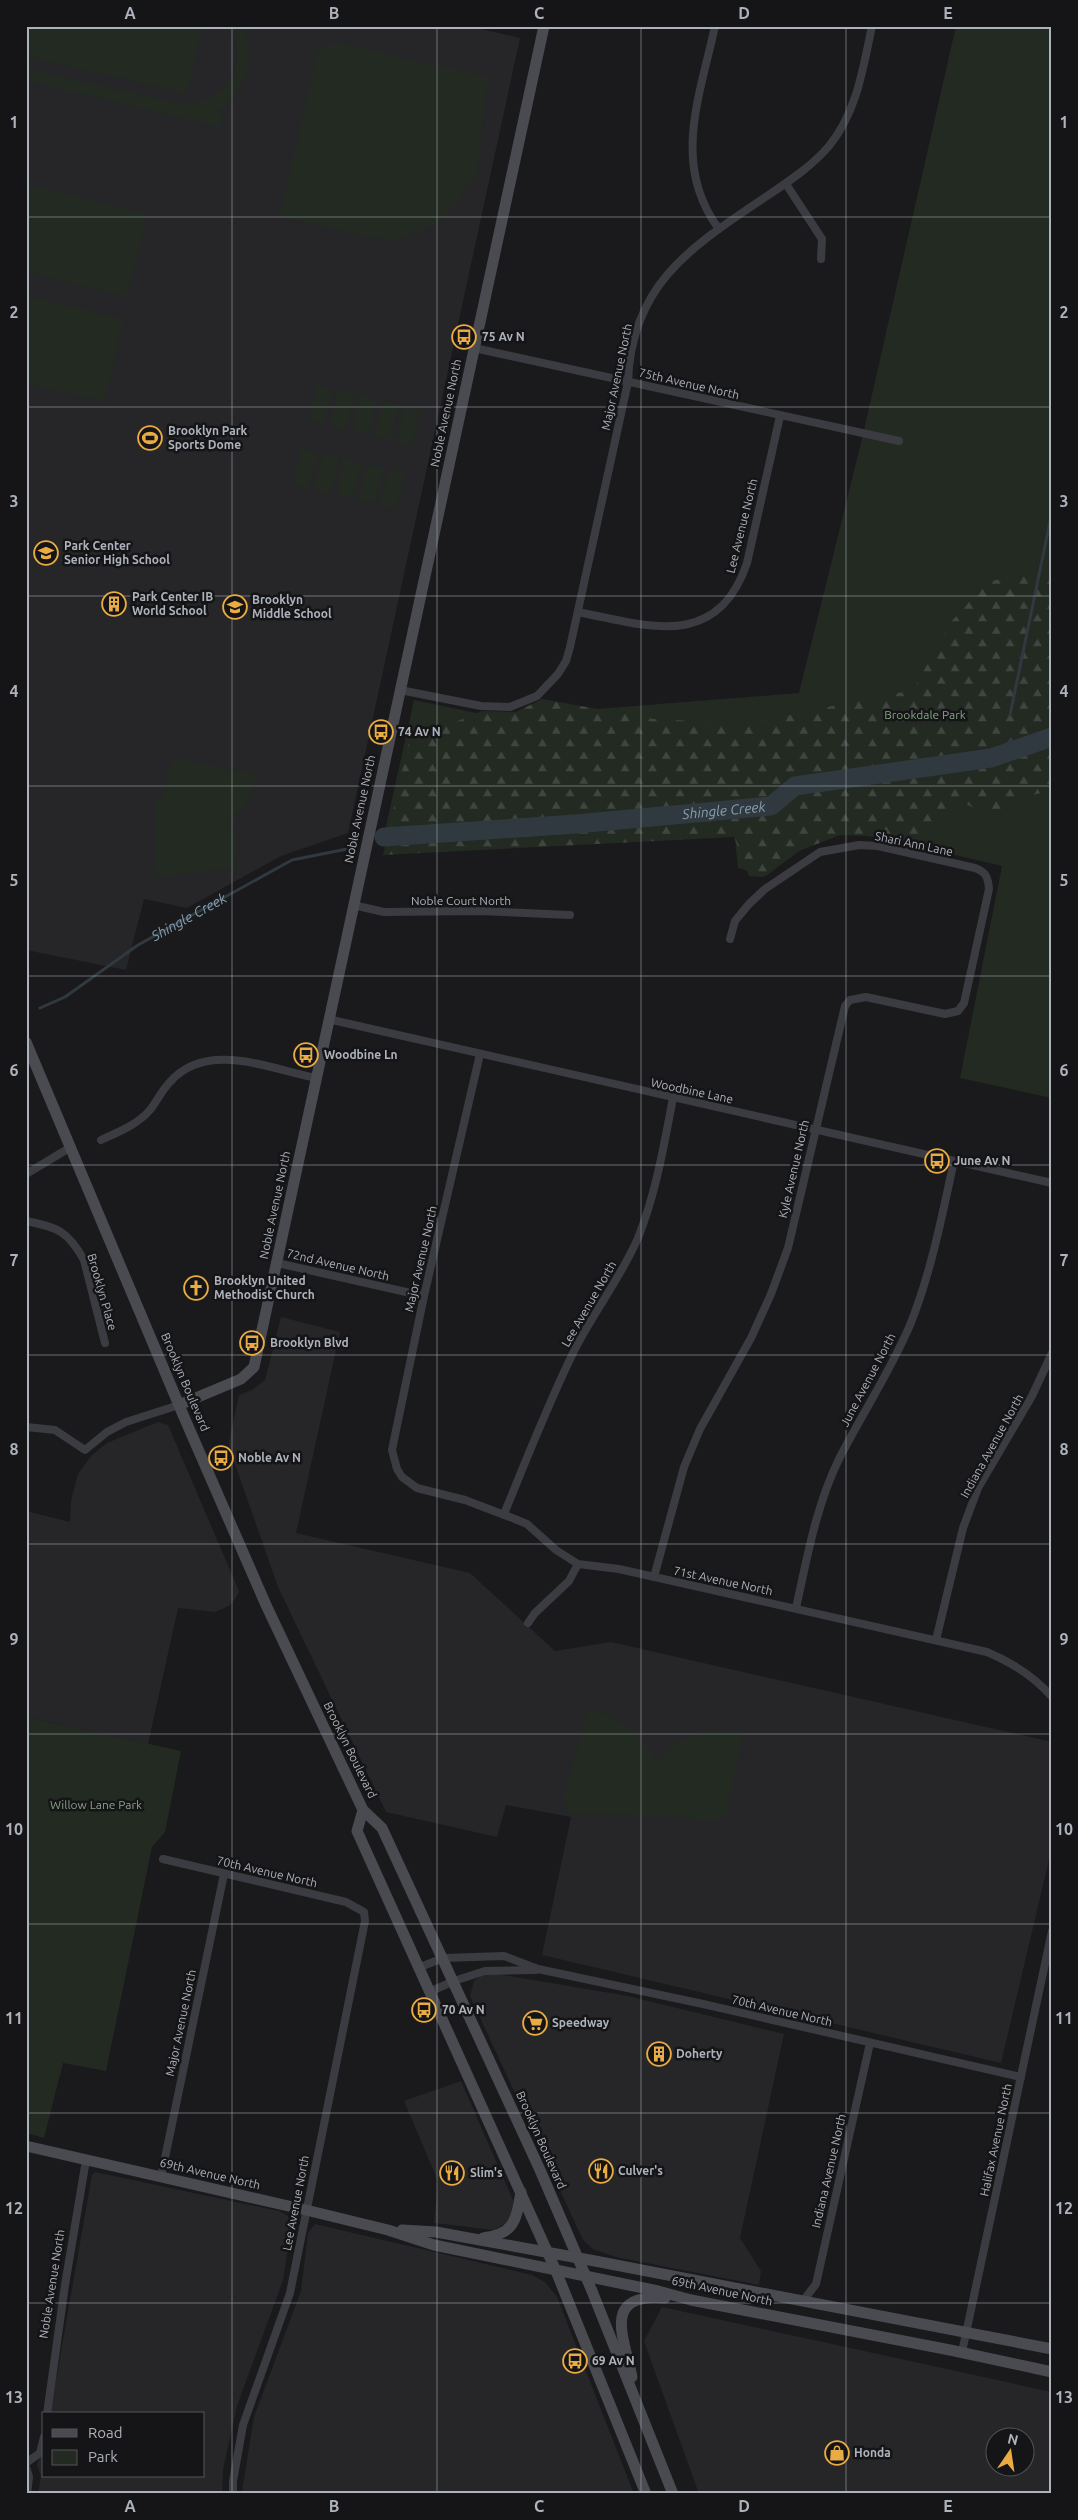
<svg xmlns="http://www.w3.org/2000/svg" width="1078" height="2520" viewBox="0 0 1078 2520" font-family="Ubuntu,sans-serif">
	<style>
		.built { fill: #262629; fill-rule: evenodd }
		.green { fill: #222a22 }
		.forest { fill: url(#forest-firs) }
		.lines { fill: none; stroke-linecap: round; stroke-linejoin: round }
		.stream { stroke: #30393f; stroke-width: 3 }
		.river { stroke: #30393f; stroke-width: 19 }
		.street { stroke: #3b3c41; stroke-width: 8 }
		.secondary { stroke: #494b51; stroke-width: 11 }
		.grid { fill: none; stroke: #adb2bb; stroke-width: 1; stroke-opacity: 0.55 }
		.labels { text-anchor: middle; stroke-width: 5; stroke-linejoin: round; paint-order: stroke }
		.poi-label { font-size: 12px; font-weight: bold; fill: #adb2bb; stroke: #151517; text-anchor: start }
		.street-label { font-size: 12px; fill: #adb2bb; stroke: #151517 }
		.park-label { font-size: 12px; fill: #85a486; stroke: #151517 }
		.water-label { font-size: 14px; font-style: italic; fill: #86a0b3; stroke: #151517 }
		.neatline { fill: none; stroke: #adb2bb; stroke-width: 2 }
		.grid-label { font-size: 16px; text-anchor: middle; font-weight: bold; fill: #adb2bb }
	</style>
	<defs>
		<pattern id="forest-firs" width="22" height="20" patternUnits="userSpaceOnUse" patternTransform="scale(1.25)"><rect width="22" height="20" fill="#222a22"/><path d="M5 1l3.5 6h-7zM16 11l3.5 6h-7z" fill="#3f4640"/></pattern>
	</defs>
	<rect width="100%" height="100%" fill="#1a1a1c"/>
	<!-- built -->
	<g class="built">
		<path d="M26 26H468L520 38 348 833 281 856 187 908 144 899 126 970 26 950Z"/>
		<path d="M281 1317 340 1332 296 1533 470 1573 555 1651 611 1642 1052 1742V1847L1001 2063 542 1955 571 1817 506 1805 497 1837 386 1812 278 1587 230 1450 229 1442 239 1395 252 1390 265 1380Z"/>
		<path d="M158 1422 168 1425 239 1591 237 1596 229 1606 215 1612 178 1608 148 1744 26 1717V1511L70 1522 71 1501 78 1474 92 1455 107 1443Z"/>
		<path d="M491 1973 628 1996 784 2034 740 2238 761 2271 759 2285 616 2257 593 2249 583 2240 470 1996 474 1981 481 1976Z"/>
		<path d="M461 2081 513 2200 514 2208 511 2220 494 2230 434 2223 438 2181 404 2101Z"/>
		<path d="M95 2172 279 2211 288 2216 292 2223 283 2280 237 2406 223 2469 222 2494H38L41 2476 37 2465 44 2449V2476H204V2414H50L92 2175Z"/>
		<path d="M315 2224 532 2275 545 2282 557 2297 634 2494H244L242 2491 254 2417 301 2291 308 2233Z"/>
		<path d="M662 2307 1052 2392V2494H699L644 2341ZM996 2438H1026V2468H996Z"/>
	</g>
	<!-- green -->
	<g class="green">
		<path d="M28 26H203L187 94 26 56Z"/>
		<path d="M227 26H243C260 59 246 94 215 112L223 114 220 127 26 81V68L177 103C220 110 255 64 227 26Z"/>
		<path d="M956 26H1052V1098L960 1078 1002 866 887 839 845 833 803 848 766 876 738 868 732 811 383 840 414 700 496 717 799 693 861 443Z"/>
		<path d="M336 42 488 77 477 174 442 221 394 242 279 217 317 53Z"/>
		<path d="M26 184 147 214 127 296 26 272Z"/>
		<path d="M26 295 124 319 104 402 26 383Z"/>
		<path d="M316 385 333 389 324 424 308 420Z"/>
		<path d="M338 390 355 394 346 430 330 426Z"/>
		<path d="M360 395 377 399 368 435 352 431Z"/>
		<path d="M382 401 399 404 390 440 374 436Z"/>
		<path d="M404 406 421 410 412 446 396 442Z"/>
		<path d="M301 448 318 452 309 488 293 484Z"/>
		<path d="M323 453 340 457 331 493 314 489Z"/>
		<path d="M345 459 362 463 353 498 336 494Z"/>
		<path d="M367 464 384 468 375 504 359 500Z"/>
		<path d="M389 469 405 473 397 509 380 505Z"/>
		<path d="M179 758 257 775 245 807 227 822 237 836 235 867 162 877 155 872 156 799 163 798 171 763Z"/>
		<path d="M589 1705C616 1720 641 1734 657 1762L672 1744 708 1732 744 1733 727 1812 716 1821 660 1816 571 1813 563 1801Z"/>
		<path d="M26 1717 181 1751 165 1832 152 1847 106 2071 63 2063 44 2138 26 2133Z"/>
	</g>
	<!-- forest -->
	<path class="forest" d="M1030 573 1052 574V790L1014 800 992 819 963 802 945 819 932 838 840 835 799 851 763 877 749 876 734 837 383 855 409 741 482 711 516 712 542 699 653 719 733 723 769 721 793 714 913 690 951 622 987 582Z"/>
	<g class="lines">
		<!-- stream -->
		<g class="stream">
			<path d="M1010 715 1052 512"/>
			<path d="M1011 739 1013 752"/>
			<path id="s1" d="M40 1008 65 997 138 945 292 860 347 849"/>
		</g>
		<!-- river -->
		<path class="river" id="s2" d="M384 837 576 824 771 806 795 786 991 758 1052 737"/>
		<!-- street -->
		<g class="street">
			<path d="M715 26C700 96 671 165 719 229"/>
			<path d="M786 184 822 239 821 259"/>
			<path d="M474 348 899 441"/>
			<path d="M578 612C648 626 717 651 747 563L780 416"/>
			<path d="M400 690 481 706 510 707 537 696 558 674 566 661 570 647 628 382C631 283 694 245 767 196 789 181 811 167 829 146 857 112 863 68 872 26"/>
			<path d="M353 905 384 912 480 911 570 915"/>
			<path d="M328 1019 1052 1183"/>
			<path d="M480 1054 424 1296 394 1440 392 1450 397 1469 402 1477 417 1488 465 1500 515 1519 527 1524 556 1550 578 1564 619 1569 987 1652C1013 1663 1034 1676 1052 1697"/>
			<path d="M101 1140C118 1132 137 1125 150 1110 157 1101 162 1090 170 1082 207 1040 270 1069 316 1078"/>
			<path d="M26 1174 71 1147"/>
			<path d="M26 1221C57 1227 68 1231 84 1260L105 1343"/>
			<path d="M277 1263 424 1296"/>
			<path d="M26 1427 55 1430 85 1450 107 1432 126 1422 179 1405"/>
			<path d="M504 1514C527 1458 549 1401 576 1347 595 1310 621 1277 638 1238 656 1193 664 1145 673 1098"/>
			<path d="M654 1577 684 1467 700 1429 751 1338 771 1294 788 1248 845 1006 850 1000 866 997 945 1014 958 1011 964 1003 989 889C988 877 986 872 975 868L878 846 859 845 820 852 765 889 749 904 735 921 730 939"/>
			<path d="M796 1608C807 1558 816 1506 839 1459 862 1414 890 1372 910 1325 931 1273 942 1216 954 1161"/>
			<path d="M528 1623 535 1613 569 1581 578 1564"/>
			<path d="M936 1640 963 1528 978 1488 1032 1396 1052 1353"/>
			<path d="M163 1859 346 1902 364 1912 365 1921 290 2293 243 2425 233 2481V2494"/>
			<path d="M418 1968 443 1958 504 1956 538 1969 703 2004 1021 2077"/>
			<path d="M429 1992 454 1981 485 1971 536 1970"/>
			<path d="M161 2177 224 1874"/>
			<path d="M803 2301 816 2284 870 2043"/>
			<path d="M962 2352 1052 1931"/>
			<path d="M47 2414 65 2285 86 2160"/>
			<path d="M26 2463 40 2453 44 2437"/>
			<path d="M26 2467 29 2477 27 2494"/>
		</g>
		<!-- secondary -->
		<g class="secondary">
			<path d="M26 1042 184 1417 266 1605 363 1810 382 1828 540 2170 592 2291 673 2494"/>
			<path d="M179 1405 241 1379 254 1367 544 26"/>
			<path d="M363 1810 357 1831 556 2271 646 2494"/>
			<path d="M26 2146 306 2210 388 2230 434 2245 658 2291 691 2300 950 2350 1052 2372"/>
			<path d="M402 2230 436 2232 595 2261 1052 2349"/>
			<path d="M483 2238C515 2234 516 2220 521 2192"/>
			<path d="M632 2377C624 2337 601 2293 665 2298"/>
		</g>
	</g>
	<!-- grid -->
	<path class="grid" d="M232 26V2494M437 26V2494M641 26V2494M846 26V2494M26 217H1052M26 407H1052M26 596H1052M26 786H1052M26 976H1052M26 1165H1052M26 1355H1052M26 1544H1052M26 1734H1052M26 1924H1052M26 2113H1052M26 2303H1052"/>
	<!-- icons -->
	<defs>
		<g id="bus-ring" transform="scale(1.25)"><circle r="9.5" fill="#151517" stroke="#e9ab44" stroke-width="1.5"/><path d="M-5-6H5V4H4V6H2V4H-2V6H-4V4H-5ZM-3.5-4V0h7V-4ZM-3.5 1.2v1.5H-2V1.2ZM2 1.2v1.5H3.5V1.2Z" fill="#e9ab44"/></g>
		<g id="stadium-ring" transform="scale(1.25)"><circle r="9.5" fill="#151517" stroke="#e9ab44" stroke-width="1.5"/><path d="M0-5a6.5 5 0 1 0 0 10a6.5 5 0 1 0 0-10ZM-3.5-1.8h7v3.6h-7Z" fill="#e9ab44"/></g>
		<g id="school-ring" transform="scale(1.25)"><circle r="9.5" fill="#151517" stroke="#e9ab44" stroke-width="1.5"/><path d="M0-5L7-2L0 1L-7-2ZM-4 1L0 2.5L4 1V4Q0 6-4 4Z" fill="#e9ab44"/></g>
		<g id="building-ring" transform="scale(1.25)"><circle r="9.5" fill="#151517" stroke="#e9ab44" stroke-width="1.5"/><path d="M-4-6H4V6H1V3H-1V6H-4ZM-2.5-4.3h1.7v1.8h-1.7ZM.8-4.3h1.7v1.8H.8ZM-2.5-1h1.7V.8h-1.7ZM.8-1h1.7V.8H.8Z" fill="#e9ab44"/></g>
		<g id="church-ring" transform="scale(1.25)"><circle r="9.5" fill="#151517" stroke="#e9ab44" stroke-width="1.5"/><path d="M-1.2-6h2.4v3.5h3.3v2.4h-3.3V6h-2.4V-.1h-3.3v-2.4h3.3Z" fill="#e9ab44"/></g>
		<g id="supermarket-ring" transform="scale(1.25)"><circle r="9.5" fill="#151517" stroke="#e9ab44" stroke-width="1.5"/><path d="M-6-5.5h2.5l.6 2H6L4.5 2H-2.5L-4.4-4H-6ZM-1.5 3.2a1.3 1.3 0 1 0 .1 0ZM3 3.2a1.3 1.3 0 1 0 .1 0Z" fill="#e9ab44"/></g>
		<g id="restaurant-ring" transform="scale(1.25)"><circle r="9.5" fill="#151517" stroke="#e9ab44" stroke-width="1.5"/><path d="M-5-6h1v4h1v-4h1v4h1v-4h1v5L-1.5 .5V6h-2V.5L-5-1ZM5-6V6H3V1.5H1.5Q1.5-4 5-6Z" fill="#e9ab44"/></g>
		<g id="shop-ring" transform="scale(1.25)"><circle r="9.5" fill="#151517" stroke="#e9ab44" stroke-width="1.5"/><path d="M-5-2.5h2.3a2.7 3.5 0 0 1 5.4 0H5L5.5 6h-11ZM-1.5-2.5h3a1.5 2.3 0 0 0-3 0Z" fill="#e9ab44"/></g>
	</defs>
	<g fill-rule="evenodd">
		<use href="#bus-ring" x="464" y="337"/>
		<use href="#stadium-ring" x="150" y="438"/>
		<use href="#school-ring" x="46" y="553"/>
		<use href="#building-ring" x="114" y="604"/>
		<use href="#school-ring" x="235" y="607"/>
		<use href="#bus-ring" x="381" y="732"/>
		<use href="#bus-ring" x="306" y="1055"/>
		<use href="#bus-ring" x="937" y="1161"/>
		<use href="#church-ring" x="196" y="1288"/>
		<use href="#bus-ring" x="252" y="1343"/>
		<use href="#bus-ring" x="221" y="1458"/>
		<use href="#bus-ring" x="424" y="2010"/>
		<use href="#supermarket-ring" x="535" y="2023"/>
		<use href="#building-ring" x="659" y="2054"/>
		<use href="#restaurant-ring" x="601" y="2171"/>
		<use href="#restaurant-ring" x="452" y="2173"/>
		<use href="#bus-ring" x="575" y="2361"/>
		<use href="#shop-ring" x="837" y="2453"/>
	</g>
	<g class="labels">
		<!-- poi labels -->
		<g class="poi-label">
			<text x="482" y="341">75 Av N</text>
			<text x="168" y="435">Brooklyn Park<tspan x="168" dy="14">Sports Dome</tspan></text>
			<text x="64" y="550">Park Center<tspan x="64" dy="14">Senior High School</tspan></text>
			<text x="132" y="601">Park Center IB<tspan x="132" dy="14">World School</tspan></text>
			<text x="252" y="604">Brooklyn<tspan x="252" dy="14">Middle School</tspan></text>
			<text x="398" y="736">74 Av N</text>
			<text x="324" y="1059">Woodbine Ln</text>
			<text x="954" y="1165">June Av N</text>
			<text x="214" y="1285">Brooklyn United<tspan x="214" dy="14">Methodist Church</tspan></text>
			<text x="270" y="1347">Brooklyn Blvd</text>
			<text x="238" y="1462">Noble Av N</text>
			<text x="442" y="2014">70 Av N</text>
			<text x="552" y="2027">Speedway</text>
			<text x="676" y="2058">Doherty</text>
			<text x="618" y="2175">Culver's</text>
			<text x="470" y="2177">Slim's</text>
			<text x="592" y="2365">69 Av N</text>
			<text x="854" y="2457">Honda</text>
		</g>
		<!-- street labels -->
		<g class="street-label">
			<text transform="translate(617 377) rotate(-78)" y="4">Major Avenue North</text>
			<text transform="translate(689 384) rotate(13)" y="4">75th Avenue North</text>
			<text transform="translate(446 413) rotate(-78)" y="4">Noble Avenue North</text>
			<text transform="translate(742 526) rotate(-76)" y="4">Lee Avenue North</text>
			<text transform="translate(360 809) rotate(-78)" y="4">Noble Avenue North</text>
			<text transform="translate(914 844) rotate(12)" y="4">Shari Ann Lane</text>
			<text x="461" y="905">Noble Court North</text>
			<text transform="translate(692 1091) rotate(12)" y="4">Woodbine Lane</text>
			<text transform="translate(794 1169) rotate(-77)" y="4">Kyle Avenue North</text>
			<text transform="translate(275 1205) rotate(-78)" y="4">Noble Avenue North</text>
			<text transform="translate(421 1259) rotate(-77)" y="4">Major Avenue North</text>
			<text transform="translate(338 1265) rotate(13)" y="4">72nd Avenue North</text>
			<text transform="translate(102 1292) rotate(74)" y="4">Brooklyn Place</text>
			<text transform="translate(589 1304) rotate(-60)" y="4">Lee Avenue North</text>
			<text transform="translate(868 1380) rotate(-62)" y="4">June Avenue North</text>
			<text transform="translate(185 1382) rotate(67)" y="4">Brooklyn Boulevard</text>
			<text transform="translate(992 1446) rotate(-61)" y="4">Indiana Avenue North</text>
			<text transform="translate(723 1581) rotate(12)" y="4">71st Avenue North</text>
			<text transform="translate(350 1750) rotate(64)" y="4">Brooklyn Boulevard</text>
			<text transform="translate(267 1872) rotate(13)" y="4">70th Avenue North</text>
			<text transform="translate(782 2011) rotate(13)" y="4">70th Avenue North</text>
			<text transform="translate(181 2023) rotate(-78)" y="4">Major Avenue North</text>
			<text transform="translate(541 2140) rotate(66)" y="4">Brooklyn Boulevard</text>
			<text transform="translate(996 2140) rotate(-78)" y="4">Halifax Avenue North</text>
			<text transform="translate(829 2171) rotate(-77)" y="4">Indiana Avenue North</text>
			<text transform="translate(210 2174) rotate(13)" y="4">69th Avenue North</text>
			<text transform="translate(296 2203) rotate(-79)" y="4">Lee Avenue North</text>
			<text transform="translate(52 2284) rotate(-81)" y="4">Noble Avenue North</text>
			<text transform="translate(722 2291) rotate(12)" y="4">69th Avenue North</text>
		</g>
		<!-- park labels -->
		<g class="park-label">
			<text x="925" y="719">Brookdale Park</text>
			<text x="96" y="1809">Willow Lane Park</text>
		</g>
		<!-- water labels -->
		<g class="water-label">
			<text dy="5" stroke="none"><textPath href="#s2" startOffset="341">Shingle Creek</textPath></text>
			<text dy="5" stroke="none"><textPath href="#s1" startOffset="175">Shingle Creek</textPath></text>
		</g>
	</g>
	<!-- border -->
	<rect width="1078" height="2520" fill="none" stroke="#151517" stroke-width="55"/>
	<!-- legend -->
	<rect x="42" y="2412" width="162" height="65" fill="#151517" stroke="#525459"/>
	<rect x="52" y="2429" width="25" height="8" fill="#494b51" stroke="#525459"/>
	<text x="88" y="2438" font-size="15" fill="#adb2bb">Road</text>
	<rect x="52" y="2450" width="25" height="15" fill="#222a22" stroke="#525459"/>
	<text x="88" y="2462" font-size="15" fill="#adb2bb">Park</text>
	<!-- north arrow -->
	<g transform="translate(1010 2452) rotate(13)"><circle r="24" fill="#151517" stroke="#525459"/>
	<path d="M0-4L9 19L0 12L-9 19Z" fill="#e9ab44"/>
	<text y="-8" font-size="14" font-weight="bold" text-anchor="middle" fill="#adb2bb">N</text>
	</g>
	<rect x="28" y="28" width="1022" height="2464" class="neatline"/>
	<g class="grid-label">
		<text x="130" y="19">A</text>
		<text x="334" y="19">B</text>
		<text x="539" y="19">C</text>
		<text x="744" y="19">D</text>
		<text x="948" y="19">E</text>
		<text x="14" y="128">1</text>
		<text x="1064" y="128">1</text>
		<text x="14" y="318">2</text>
		<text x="1064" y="318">2</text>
		<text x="14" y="507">3</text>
		<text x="1064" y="507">3</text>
		<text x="14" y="697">4</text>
		<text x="1064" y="697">4</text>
		<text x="14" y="886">5</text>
		<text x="1064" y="886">5</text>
		<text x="14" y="1076">6</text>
		<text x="1064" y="1076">6</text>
		<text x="14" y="1266">7</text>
		<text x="1064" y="1266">7</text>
		<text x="14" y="1455">8</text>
		<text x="1064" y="1455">8</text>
		<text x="14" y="1645">9</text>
		<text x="1064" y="1645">9</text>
		<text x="14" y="1835">10</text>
		<text x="1064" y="1835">10</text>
		<text x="14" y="2024">11</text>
		<text x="1064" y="2024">11</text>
		<text x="14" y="2214">12</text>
		<text x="1064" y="2214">12</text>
		<text x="14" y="2403">13</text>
		<text x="1064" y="2403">13</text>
		<text x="130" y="2512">A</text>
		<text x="334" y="2512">B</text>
		<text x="539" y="2512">C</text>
		<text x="744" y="2512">D</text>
		<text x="948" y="2512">E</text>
	</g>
</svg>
